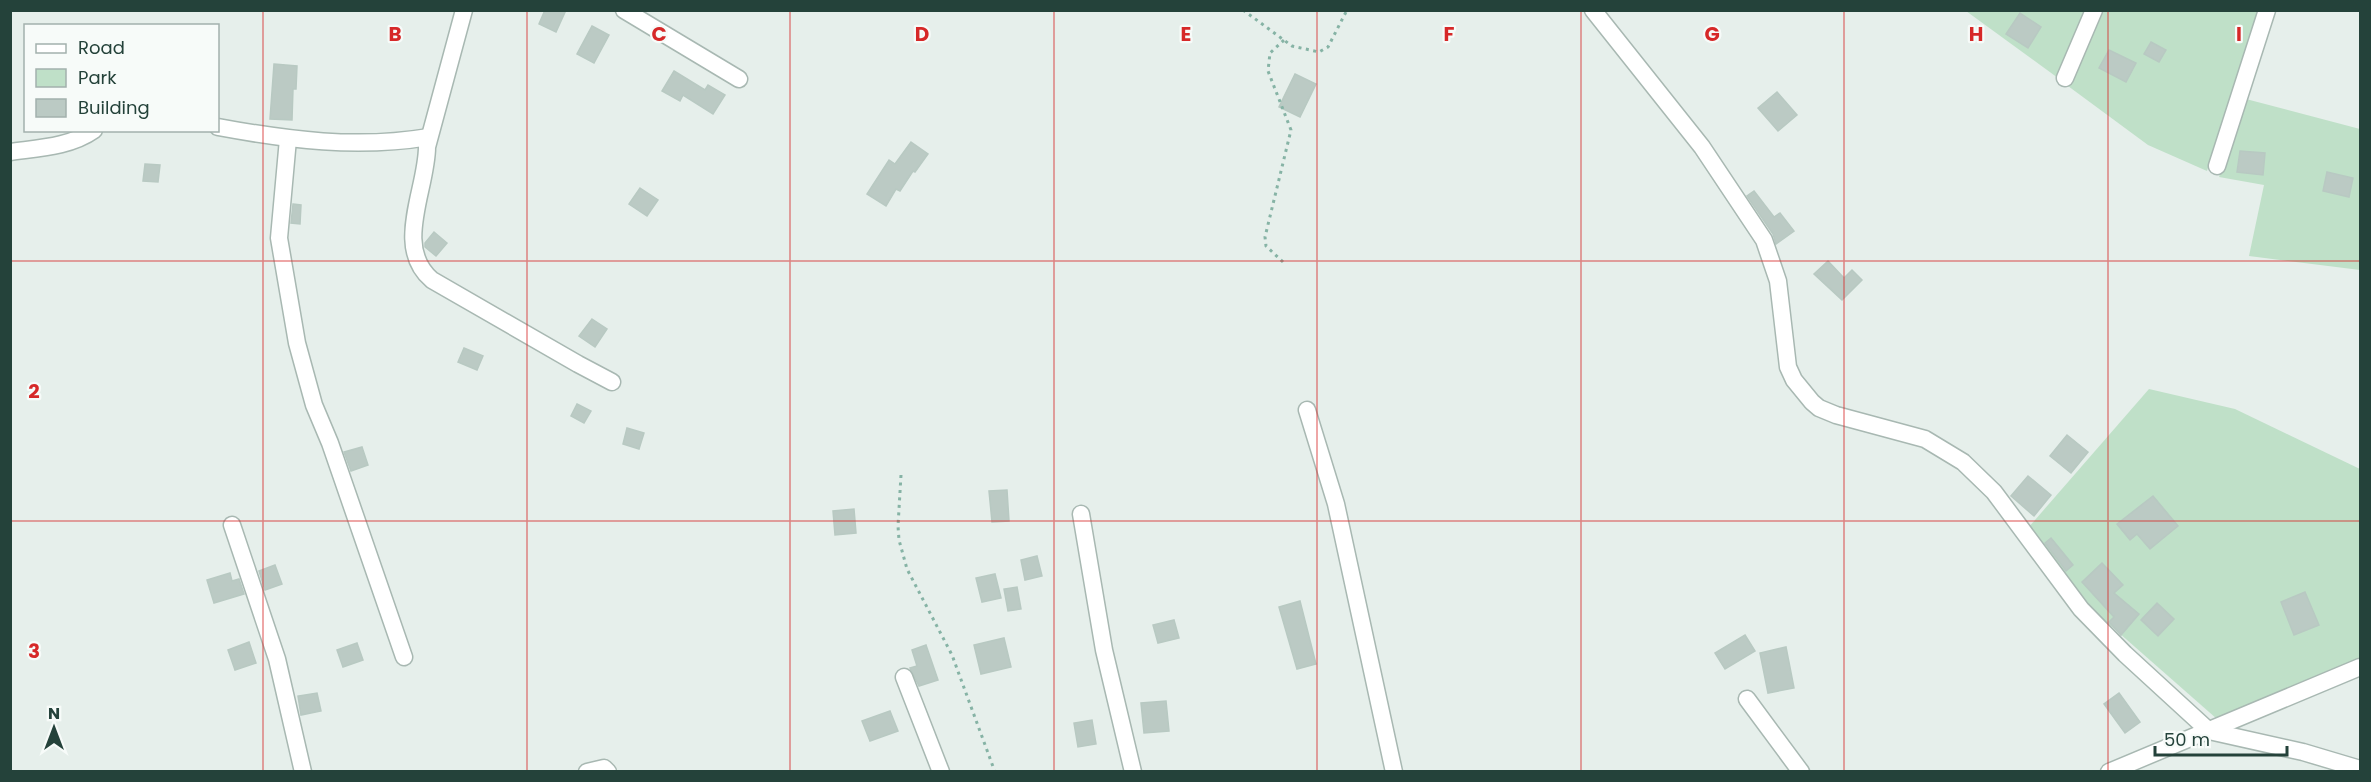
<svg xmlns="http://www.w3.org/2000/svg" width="2371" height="782" viewBox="0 0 2371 782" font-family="Poppins,sans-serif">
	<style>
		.green { fill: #bfe0c8 }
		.building { fill: #bbcac4; stroke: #b8c9c2; stroke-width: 1.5 }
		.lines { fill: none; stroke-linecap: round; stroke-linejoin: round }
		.minor-casing { stroke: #a8b8b2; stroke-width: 19 }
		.path { stroke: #86b3a5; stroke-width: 3; stroke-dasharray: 3 4.5; stroke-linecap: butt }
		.minor { stroke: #fff; stroke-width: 16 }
		.grid { fill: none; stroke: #d62828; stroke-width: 1.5; stroke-opacity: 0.55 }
		.grid-label { font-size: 20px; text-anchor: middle; font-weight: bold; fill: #d62828; stroke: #f7fbf9; stroke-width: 4.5; stroke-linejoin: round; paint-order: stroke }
	</style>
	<rect width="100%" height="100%" fill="#e6efeb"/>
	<!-- green -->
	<g class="green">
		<path d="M1966 11H2086L2058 78Z"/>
		<path d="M2100 11H2259L2207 171 2148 145 2068 86Z"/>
		<path d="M2246 99 2360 129V270L2249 256 2264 185 2219 177Z"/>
		<path d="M2149 389 2235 409 2360 469V659L2217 719 2102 618 2082 597 2028 528Z"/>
	</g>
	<!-- building -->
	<g class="building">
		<path d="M545 10H566L556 32 539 24Z"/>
		<path d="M2020 13 2041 27 2028 48 2006 34Z"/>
		<path d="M592 26 609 35 594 63 577 54Z"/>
		<path d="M2151 42 2166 50 2159 62 2144 54Z"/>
		<path d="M2109 50 2136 63 2126 82 2099 68Z"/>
		<path d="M274 64 297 66 296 89H293L292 120 270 119Z"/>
		<path d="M674 71 705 90 708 85 725 95 713 114 683 95 680 101 662 91Z"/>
		<path d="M1295 74 1316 84 1300 117 1279 107Z"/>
		<path d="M1777 92 1797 115 1778 131 1758 108Z"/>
		<path d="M911 142 928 154 915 172 913 171 900 191 896 189 886 206 867 194 889 160 895 164Z"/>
		<path d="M2240 151 2265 153 2263 175 2237 172Z"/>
		<path d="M145 164 160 165 158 182 143 181Z"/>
		<path d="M2327 172 2353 178 2349 197 2323 191Z"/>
		<path d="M640 188 658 200 647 216 629 204Z"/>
		<path d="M1754 191 1774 217 1780 213 1794 231 1776 244 1773 234 1747 196Z"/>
		<path d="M293 204 301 205 300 224 291 223Z"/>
		<path d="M434 232 447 243 436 256 425 247V243Z"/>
		<path d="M1828 261 1844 278 1852 270 1862 280 1842 300 1814 274Z"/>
		<path d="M592 319 607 329 595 347 579 336Z"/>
		<path d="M464 348 483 356 477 370 458 362Z"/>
		<path d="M577 404 591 411 584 423 571 416Z"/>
		<path d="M627 428 644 433 639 449 623 444Z"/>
		<path d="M2067 435 2088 452 2071 473 2050 456Z"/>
		<path d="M362 447 368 465 351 471 344 452Z"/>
		<path d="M2028 476 2051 495 2034 516 2011 496Z"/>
		<path d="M1007 490 1009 521 992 522 989 491Z"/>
		<path d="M2153 496 2178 526 2150 549 2137 534 2130 540 2117 524Z"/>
		<path d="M854 509 856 533 835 535 833 511Z"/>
		<path d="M2051 538 2073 565 2066 571 2045 543Z"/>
		<path d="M1037 556 1042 576 1025 580 1021 560Z"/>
		<path d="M2102 563 2123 585 2114 593 2139 614 2121 635 2109 622 2114 617 2082 582Z"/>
		<path d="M275 565 282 584 265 590 259 571Z"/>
		<path d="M230 573 232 581 239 579 244 594 214 603 207 580Z"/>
		<path d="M995 574 1001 598 982 602 976 578Z"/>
		<path d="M1017 587 1021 609 1008 611 1004 589Z"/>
		<path d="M2305 592 2319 625 2294 635 2281 602Z"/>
		<path d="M1300 601 1316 664 1297 669 1279 607Z"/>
		<path d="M2157 603 2174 619 2158 636 2141 620Z"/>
		<path d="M1174 620 1179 638 1158 643 1153 625Z"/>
		<path d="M1745 635 1755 651 1725 669 1715 653Z"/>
		<path d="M1004 638 1011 667 981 674 974 645Z"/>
		<path d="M249 642 256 663 235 670 228 650Z"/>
		<path d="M357 643 363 660 343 667 337 650Z"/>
		<path d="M926 645 938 680 919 686 910 668 917 666 912 650Z"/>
		<path d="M1786 647 1794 688 1768 693 1760 653Z"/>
		<path d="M317 693 321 711 301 715 298 696Z"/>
		<path d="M2119 693 2140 722 2125 733 2104 704Z"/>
		<path d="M1166 701 1169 731 1144 733 1141 703Z"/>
		<path d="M890 711 898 731 870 741 862 721Z"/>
		<path d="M1092 720 1096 744 1078 747 1074 723Z"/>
	</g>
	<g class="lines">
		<!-- minor casing -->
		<g class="minor-casing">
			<g id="minor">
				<path d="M464 10 427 147C427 189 393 247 432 280L578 364 612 382"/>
				<path d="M624 10 739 79"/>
				<path d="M1593 10 1702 147 1764 240 1778 281 1788 367 1794 380 1812 402 1819 408 1836 415 1925 439 1963 462 1994 492 2081 609 2125 654 2209 731 2303 752 2360 769"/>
				<path d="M2065 78 2094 10"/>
				<path d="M218 127C288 140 357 149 429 137"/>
				<path d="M288 139 279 238 297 343 314 405 330 443 404 657"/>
				<path d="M10 152C38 148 70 147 94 130"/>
				<path d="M2217 166 2267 10"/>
				<path d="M1307 410 1336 504 1394 772"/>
				<path d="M1081 514 1104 650 1133 772"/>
				<path d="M232 525 277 659 303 772"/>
				<path d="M904 677 941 772"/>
				<path d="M1747 699 1801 772"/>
				<path d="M587 772 604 768 608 772"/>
				<path d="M2109 772 2360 667"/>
			</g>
		</g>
		<!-- path -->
		<g class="path">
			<path d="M1243 10 1292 46 1319 52 1328 47 1347 10"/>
			<path d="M1283 262 1266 246 1265 237 1291 130 1268 71 1270 53 1284 40"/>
			<path d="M901 475 898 526 899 540 907 569 952 655 995 772"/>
		</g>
		<!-- minor -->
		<use href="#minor" class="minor"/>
	</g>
	<!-- grid -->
	<path class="grid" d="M263 10V772M527 10V772M790 10V772M1054 10V772M1317 10V772M1581 10V772M1844 10V772M2108 10V772M10 261H2360M10 521H2360"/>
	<g class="grid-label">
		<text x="395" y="41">B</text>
		<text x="659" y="41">C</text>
		<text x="922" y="41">D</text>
		<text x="1186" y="41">E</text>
		<text x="1449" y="41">F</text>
		<text x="1712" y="41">G</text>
		<text x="1976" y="41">H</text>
		<text x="2239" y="41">I</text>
		<text x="34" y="398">2</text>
		<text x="34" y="658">3</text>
	</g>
	<!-- border -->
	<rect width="2371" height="782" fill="none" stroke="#24423a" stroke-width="24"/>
	<!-- legend -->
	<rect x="24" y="24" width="195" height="108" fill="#f7fbf9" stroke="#a3b1ad" stroke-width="1.5"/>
	<rect x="36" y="44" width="30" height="9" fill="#ffffff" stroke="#a3b1ad" stroke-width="1.5"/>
	<text x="78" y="54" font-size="18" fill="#24423a">Road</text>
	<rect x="36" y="69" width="30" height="18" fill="#bfe0c8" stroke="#a3b1ad" stroke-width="1.5"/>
	<text x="78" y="84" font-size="18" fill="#24423a">Park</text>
	<rect x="36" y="99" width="30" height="18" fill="#bbcac4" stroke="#a3b1ad" stroke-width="1.5"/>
	<text x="78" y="114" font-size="18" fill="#24423a">Building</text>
	<!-- north arrow -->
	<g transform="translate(54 728)" stroke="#f7fbf9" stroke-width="4.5" paint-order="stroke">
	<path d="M0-4.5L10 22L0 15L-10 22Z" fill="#24423a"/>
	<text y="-9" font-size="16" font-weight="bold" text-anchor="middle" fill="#24423a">N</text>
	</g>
	<!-- scale -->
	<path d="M2155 746v9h132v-9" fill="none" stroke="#24423a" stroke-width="3"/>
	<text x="2164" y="746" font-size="18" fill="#24423a" stroke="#f7fbf9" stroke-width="4.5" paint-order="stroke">50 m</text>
</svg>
